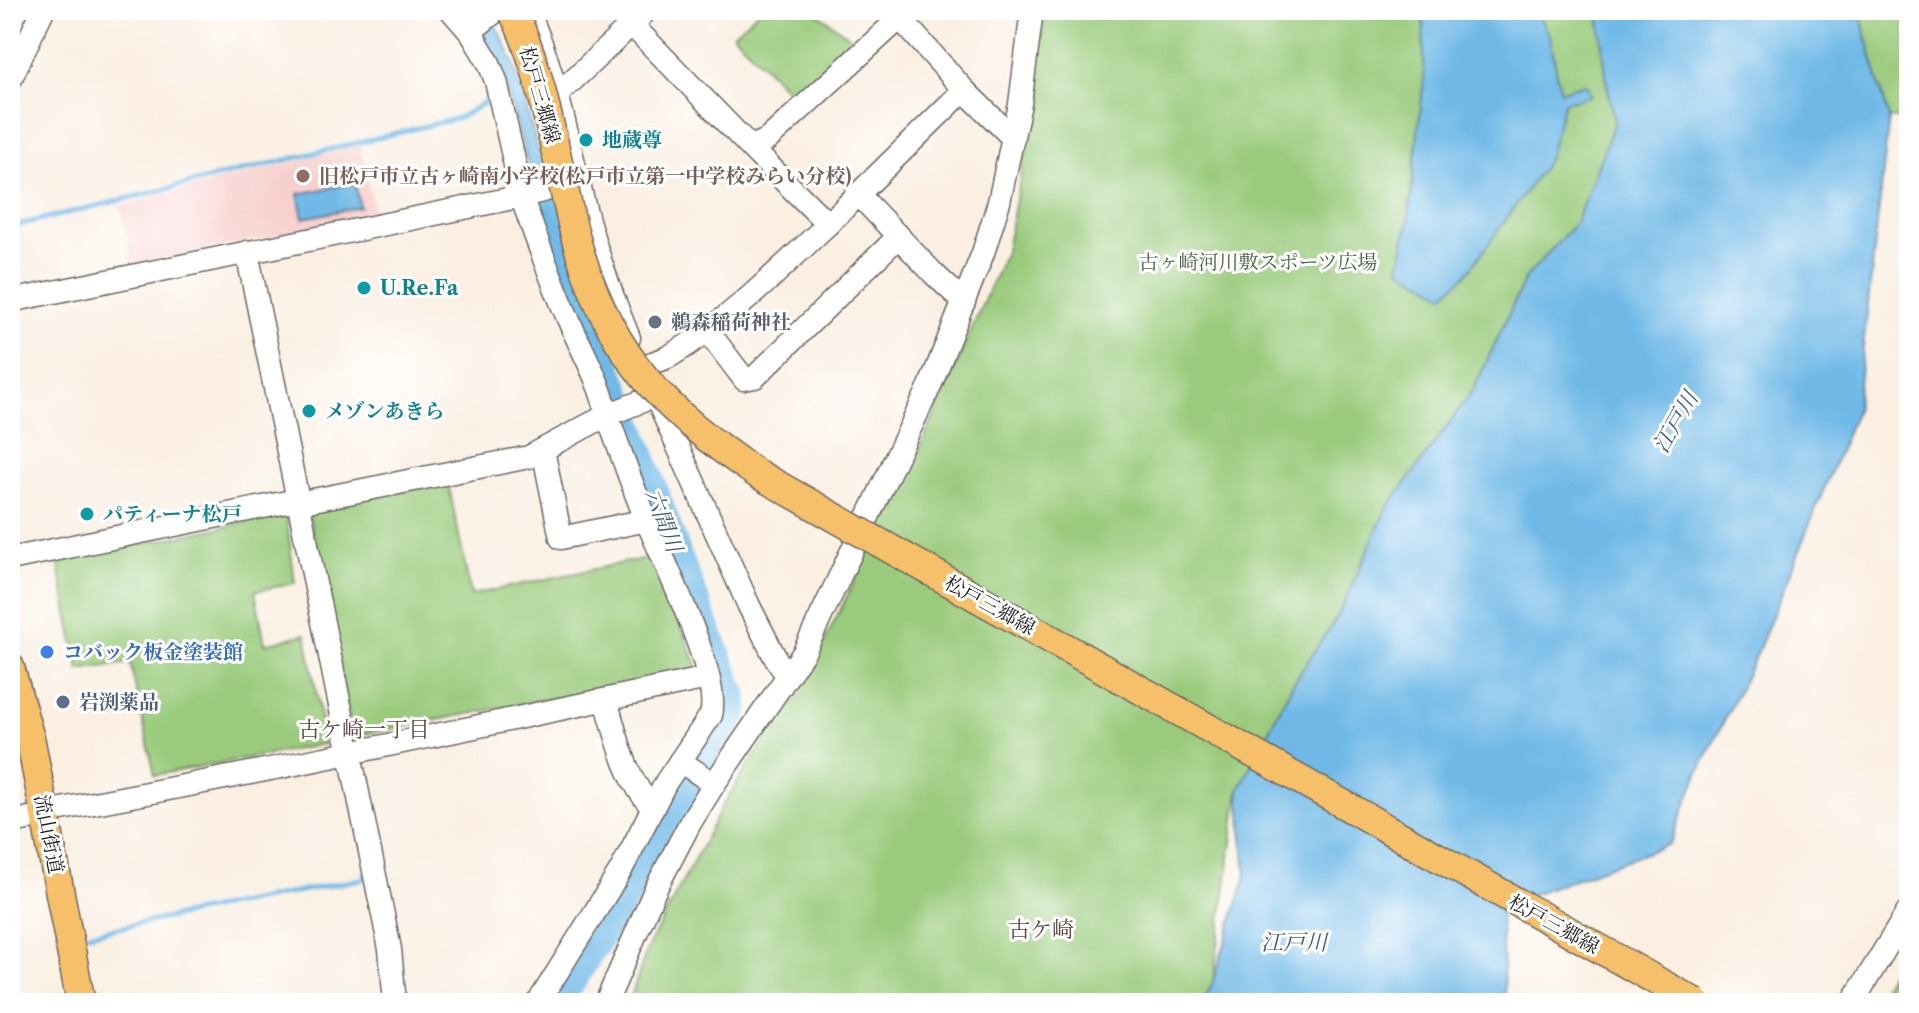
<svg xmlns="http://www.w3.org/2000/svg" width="1919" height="1013" viewBox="0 0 1919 1013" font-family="'Libre Caslon Text','Noto Serif JP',serif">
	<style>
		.built { fill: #f7d0cd }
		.green { fill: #9acb7b; stroke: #5b744c; stroke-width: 2 }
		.water { fill: #6fb9e7; stroke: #466a82; stroke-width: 2 }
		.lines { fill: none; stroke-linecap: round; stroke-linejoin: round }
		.stream { stroke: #6fb9e7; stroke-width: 5 }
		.river { stroke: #6fb9e7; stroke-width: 28 }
		.minor-casing { stroke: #6a6661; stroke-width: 25 }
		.major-casing { stroke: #6a6661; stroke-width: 31 }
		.minor { stroke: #fff; stroke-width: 22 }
		.major { stroke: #f6c06b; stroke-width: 28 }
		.major-bridge-casing { stroke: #6a6661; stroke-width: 31; stroke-linecap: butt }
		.major-bridge { stroke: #f6c06b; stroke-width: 28 }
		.culture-dot { fill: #0f9aa8; stroke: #fff; stroke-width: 3 }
		.education-dot { fill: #8d6e63; stroke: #fff; stroke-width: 3 }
		.worship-dot { fill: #6b7280; stroke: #fff; stroke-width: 3 }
		.shop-dot { fill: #3f7fe0; stroke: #fff; stroke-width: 3 }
		.service-dot { fill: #5c6f8a; stroke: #fff; stroke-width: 3 }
		.labels { text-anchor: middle; stroke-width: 6; stroke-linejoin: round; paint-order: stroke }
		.street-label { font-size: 20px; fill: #1c1c1c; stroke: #fff }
		.culture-label { font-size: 20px; font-weight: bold; fill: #0d838f; stroke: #fff; text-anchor: start }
		.education-label { font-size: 20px; font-weight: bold; fill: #785e54; stroke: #fff; text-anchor: start }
		.park-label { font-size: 20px; fill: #4e6242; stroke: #fff }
		.worship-label { font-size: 20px; font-weight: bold; fill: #5b616d; stroke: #fff; text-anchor: start }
		.shop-label { font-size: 20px; font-weight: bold; fill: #366cbe; stroke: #fff; text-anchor: start }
		.service-label { font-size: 20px; font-weight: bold; fill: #4e5e75; stroke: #fff; text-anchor: start }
		.water-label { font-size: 22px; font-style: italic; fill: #3d5b6d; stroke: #fff }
		.neighbourhood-label { font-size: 22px; fill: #614640; stroke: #fff }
	</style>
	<rect width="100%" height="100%" fill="#fff"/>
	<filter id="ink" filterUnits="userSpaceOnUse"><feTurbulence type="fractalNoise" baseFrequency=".0125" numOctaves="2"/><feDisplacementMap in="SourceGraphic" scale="16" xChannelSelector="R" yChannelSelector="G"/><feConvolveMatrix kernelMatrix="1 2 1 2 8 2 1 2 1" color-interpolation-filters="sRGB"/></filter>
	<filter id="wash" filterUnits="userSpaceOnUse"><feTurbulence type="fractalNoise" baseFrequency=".006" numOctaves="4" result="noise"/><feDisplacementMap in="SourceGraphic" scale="32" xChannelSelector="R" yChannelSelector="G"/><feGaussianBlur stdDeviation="1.8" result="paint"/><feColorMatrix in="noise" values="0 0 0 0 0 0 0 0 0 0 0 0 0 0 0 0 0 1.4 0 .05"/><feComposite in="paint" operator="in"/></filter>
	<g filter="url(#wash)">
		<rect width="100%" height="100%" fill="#faefe1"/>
		<!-- built -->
		<path class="built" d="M360 145 375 216 133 265 120 206Z"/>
		<!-- green -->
		<g class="green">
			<path d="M760 10H813L860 44 797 100 733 34Z"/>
			<path d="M1044 10H1599L1607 84 1615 122 1575 224 1526 277 1474 389 1385 512 1339 614 1291 687 1239 790 1213 982 1203 1003H629L647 949 723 805 813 665 920 448 1006 250 1027 145Z"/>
			<path d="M1859 10H1909V118H1889Z"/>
			<path d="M448 482 471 595 652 557 699 670 353 736 308 509Z"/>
			<path d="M286 514 295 583 255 591 265 644 306 634 325 744 155 775 130 663 79 670 58 561Z"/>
			<path d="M1909 936V1003H1874Z"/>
		</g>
		<!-- water -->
		<g class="water">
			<path d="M464 10H485L501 35 514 63 554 208 541 211 502 72Z"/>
			<path d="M1423 10H1536L1550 36 1560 91 1586 84 1591 96 1564 102 1548 160 1467 274 1444 294 1399 268 1408 223 1424 78Z"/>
			<path d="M1599 10H1859L1889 118 1856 410 1758 651 1698 774 1670 844 1500 906 1505 1003H1203L1213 982 1246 875 1239 790 1291 687 1339 614 1385 512 1474 389 1526 277 1575 224 1615 122 1607 84Z"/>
			<path d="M355 183 360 207 303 218 298 194Z"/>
		</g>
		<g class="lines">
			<!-- stream -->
			<g class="stream">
				<path d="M10 227 459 118 494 97"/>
				<path d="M88 934 366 878 365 873"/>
			</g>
			<!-- river -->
			<path class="river" d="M537 174 542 195 573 282 622 401 678 556 733 694 735 710 731 721 692 781 635 883 558 1003"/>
		</g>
	</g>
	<g filter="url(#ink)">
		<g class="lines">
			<!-- minor casing -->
			<g class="minor-casing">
				<g id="minor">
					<path d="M451 10 471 33 489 63 496 81 518 178 519 196"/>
					<path d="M527 10C553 64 564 123 578 180 590 234 608 287 629 338"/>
					<path d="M900 18 964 90"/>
					<path d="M632 25 760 157 828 224C779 270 728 322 670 356 661 361 650 363 641 367"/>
					<path d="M470 32 497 10"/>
					<path d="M10 80 43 10"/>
					<path d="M558 94 647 10"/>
					<path d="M751 147 767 140 900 18 902 10"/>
					<path d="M859 195 934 274 964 302"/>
					<path d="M828 224 964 90 1013 138"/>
					<path d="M247 252 390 949 395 1003"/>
					<path d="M10 301 523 196 576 182"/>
					<path d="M707 330 744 379 755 377 899 236"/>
					<path d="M653 391 749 606 777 661 787 675"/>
					<path d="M543 450 561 538 647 520"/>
					<path d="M298 503 529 457 607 415C601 383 583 353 570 323 553 285 539 246 525 207L523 196"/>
					<path d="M10 559 297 500"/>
					<path d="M606 700C617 737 625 779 653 808"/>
					<path d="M680 761 714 784"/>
					<path d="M45 812C267 772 488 724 708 678"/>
					<path d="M10 823 46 814"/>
					<path d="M538 1003 621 870 666 782 711 715C722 678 662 558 646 519 632 485 620 450 607 415L655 396"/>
					<path d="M606 1003 654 892 690 823 714 784 804 652 930 386 983 253 999 202 1020 104 1032 10"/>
					<path d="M1852 1003 1909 910"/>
				</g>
			</g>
			<!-- major casing -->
			<g class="major-casing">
				<path id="major" d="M10 667 31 742 81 1003"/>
			</g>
			<!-- minor -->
			<use href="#minor" class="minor"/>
			<!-- major -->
			<use href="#major" class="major"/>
			<!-- major-bridge casing -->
			<g class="major-bridge-casing">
				<path id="major-bridge" d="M512 10C536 57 546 110 558 161 565 192 571 225 581 256 613 359 668 414 756 473L1696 1003"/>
			</g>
			<!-- major-bridge -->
			<use href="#major-bridge" class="major-bridge"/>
		</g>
	</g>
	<!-- markers -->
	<g class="culture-dot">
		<circle cx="586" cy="140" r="8"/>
		<circle cx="364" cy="288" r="8"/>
		<circle cx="309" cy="411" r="8"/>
		<circle cx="87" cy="514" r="8"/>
	</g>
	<circle class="education-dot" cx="303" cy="176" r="8"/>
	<circle class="worship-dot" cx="655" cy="322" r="8"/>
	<circle class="shop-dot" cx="47" cy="652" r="8"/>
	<circle class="service-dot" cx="63" cy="702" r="8"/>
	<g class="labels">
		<!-- street labels -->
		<g class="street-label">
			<text transform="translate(540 95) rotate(74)" y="7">松戸三郷線</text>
			<text transform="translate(990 605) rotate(29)" y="7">松戸三郷線</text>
			<text transform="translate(49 834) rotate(79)" y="7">流山街道</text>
			<text transform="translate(1554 924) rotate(29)" y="7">松戸三郷線</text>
		</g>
		<!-- culture labels -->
		<g class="culture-label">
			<text x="602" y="147">地蔵尊</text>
			<text x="380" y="295">U.Re.Fa</text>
			<text x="325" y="418">メゾンあきら</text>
			<text x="103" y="521">パティーナ松戸</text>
		</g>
		<!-- education labels -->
		<g class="education-label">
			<text x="319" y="183">旧松戸市立古ヶ崎南小学校(松戸市立第一中学校みらい分校)</text>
		</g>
		<!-- park labels -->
		<g class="park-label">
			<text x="1258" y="269">古ヶ崎河川敷スポーツ広場</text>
		</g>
		<!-- worship labels -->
		<g class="worship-label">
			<text x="671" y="329">鵜森稲荷神社</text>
		</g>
		<!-- shop labels -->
		<g class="shop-label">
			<text x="63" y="659">コバック板金塗装館</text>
		</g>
		<!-- service labels -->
		<g class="service-label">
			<text x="79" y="709">岩渕薬品</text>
		</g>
		<!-- water labels -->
		<g class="water-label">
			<text transform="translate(1675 422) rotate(-60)" y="8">江戸川</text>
			<text transform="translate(664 520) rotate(69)" y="8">六間川</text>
			<text x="1294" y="950">江戸川</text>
		</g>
		<!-- neighbourhood labels -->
		<g class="neighbourhood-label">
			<text x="364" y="737">古ケ崎一丁目</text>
			<text x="1041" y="937">古ケ崎</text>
		</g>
	</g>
	<!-- margin -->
	<rect width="1919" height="1013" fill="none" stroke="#fff" stroke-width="40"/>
</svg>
